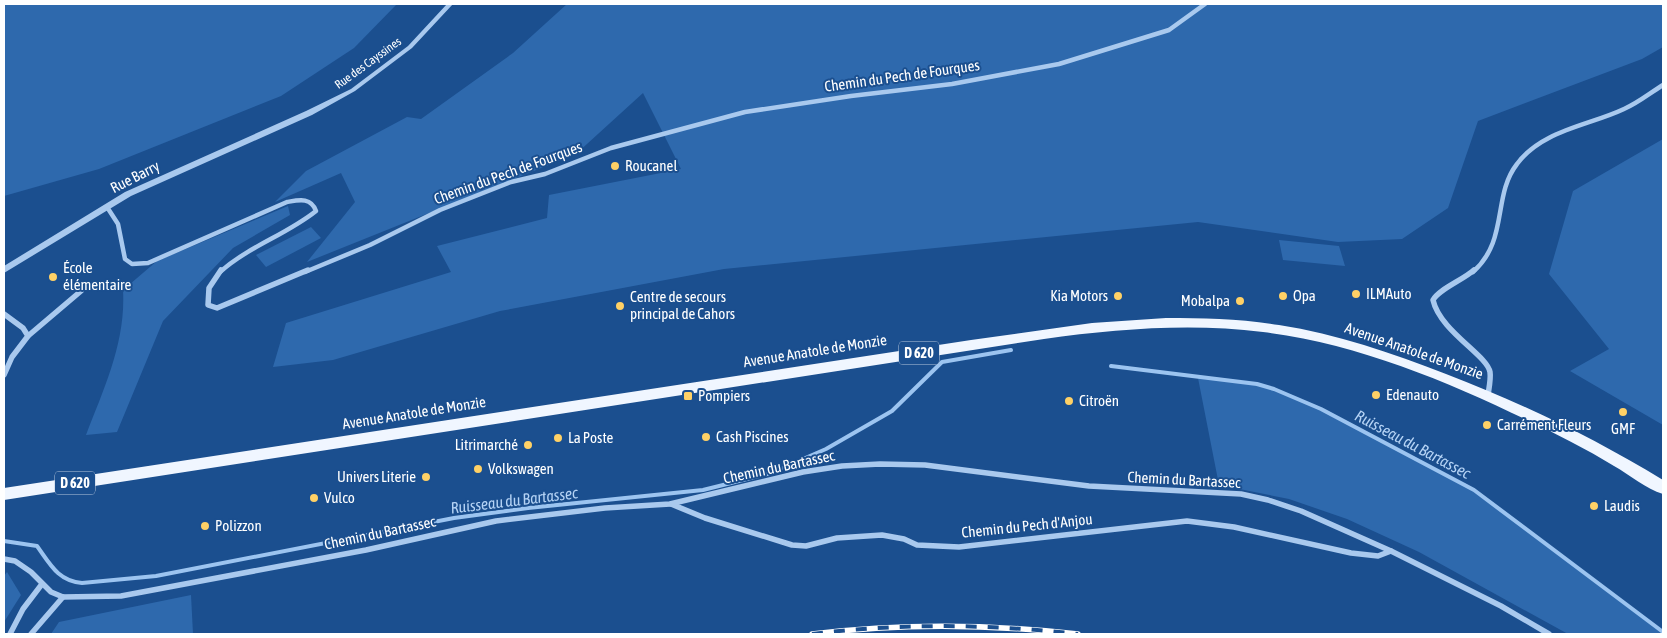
<svg xmlns="http://www.w3.org/2000/svg" width="1667" height="638" viewBox="0 0 1667 638" font-family="'Asap Condensed',sans-serif">
	<style>
		.green { fill: #2e69ad }
		.lines { fill: none; stroke-linecap: round; stroke-linejoin: round }
		.stream { stroke: #9cc4f0; stroke-width: 4 }
		.minor-far1 { stroke: #a9c9ee; stroke-width: 4.5 }
		.minor { stroke: #a9c9ee; stroke-width: 5.5 }
		.tertiary { fill: #a9c9ee; fill-rule: evenodd }
		.primary { fill: #f0f6ff; fill-rule: evenodd }
		.rail-casing { stroke: #fff; stroke-width: 5.5 }
		.rail { stroke: #1b4f8f; stroke-width: 4; stroke-dasharray: 11; stroke-linecap: butt }
		.poi-dot { fill: #ffd166; stroke: #1b4f8f; stroke-width: 2 }
		.labels { text-anchor: middle; stroke-width: 4; stroke-linejoin: round; paint-order: stroke }
		.far-street-label { font-size: 12px; fill: #fff; stroke: #1b4f8f }
		.shield { fill: #1b4f8f; stroke: #bbcadd; stroke-width: 1 }
		.shield-label { font-size: 14px; font-weight: bold; fill: #fff }
		.street-label { font-size: 15px; fill: #fff; stroke: #1b4f8f }
		.poi-label { font-size: 15px; fill: #fff; stroke: #1b4f8f; text-anchor: start }
		.water-label { font-size: 16px; font-style: italic; fill: #b5d3f5; stroke: #1b4f8f }
	</style>
	<rect width="100%" height="100%" fill="#1b4f8f"/>
	<!-- green -->
	<g class="green">
		<path d="M4 4H397L354 48 281 96 99 169 4 196Z"/>
		<path d="M567 4H1663V47L1642 59 1478 121 1448 208 1402 239 1338 242 1198 222 724 269 500 311 333 360 273 367 286 323 451 272 437 246 547 218 549 195 681 169 643 93 576 154 307 262 355 202 341 173 275 202 306 171 407 117 421 119 513 53Z"/>
		<path d="M1663 139V425L1570 371 1609 349 1549 274 1573 191Z"/>
		<path d="M288 206 290 215 233 248 163 321 117 432 86 435C104 388 126 342 123 290L157 261Z"/>
		<path d="M311 227 321 238 266 267 256 255Z"/>
		<path d="M1279 240 1339 246 1345 266 1283 260Z"/>
		<path d="M1198 378 1257 384 1274 389 1321 409 1474 490 1656 625 1663 634H1568L1419 552 1347 519 1289 499 1219 485Z"/>
		<path d="M7 572 21 595 4 622V576Z"/>
		<path d="M191 595 193 634H51L59 622Z"/>
	</g>
	<g class="lines">
		<!-- stream -->
		<g class="stream">
			<path d="M1111 366 1257 384 1274 389 1321 409 1474 490 1663 632"/>
			<path d="M4 541 37 546C50 564 58 581 82 583L156 576 454 518 528 508 703 490 771 473 826 449 892 411 942 362 1011 350"/>
		</g>
		<!-- minor-far1 -->
		<g class="minor-far1">
			<path d="M107 207 118 224 125 259 132 264 148 263 287 202C299 200 311 197 316 211 286 235 249 246 220 272"/>
			<path d="M305 272 370 245 440 210 511 182 545 174 611 148 745 112 851 96 952 84 1059 64 1169 30 1205 4"/>
			<path d="M1473 272C1509 240 1492 196 1517 164 1542 130 1588 126 1624 109 1638 103 1650 93 1663 85"/>
		</g>
		<!-- minor -->
		<g class="minor">
			<path d="M221 270 209 288 208 305 217 308 308 270"/>
			<path d="M1474 270C1463 280 1439 289 1433 300 1440 331 1487 355 1490 372 1491 379 1489 388 1488 395"/>
			<path d="M4 314 23 328 28 336 12 357 4 375"/>
			<path d="M28 336 81 291"/>
			<path d="M671 504 705 518 792 545 806 546 837 538 882 535 904 539 917 545 959 547 1187 521 1234 527 1351 553 1378 556 1391 551"/>
			<path d="M4 559 15 561 31 572 51 592 63 597 121 596 366 550 496 521 605 508 670 504 803 472 842 466 880 464 925 465 1089 486 1241 494 1268 500 1301 511 1391 551 1501 606 1549 634"/>
			<path d="M10 634 23 609 42 584"/>
			<path d="M31 634 63 597"/>
		</g>
		<!-- tertiary -->
		<path class="tertiary" d="M447 4H453L412 48 355 91 312 115 131 196 4 273V266L125 192 306 111 351 89 408 46Z"/>
		<!-- primary -->
		<path class="primary" d="M1166 318C1204 318 1242 319 1279 325 1337 334 1392 353 1446 374 1522 403 1594 438 1663 480V494C1646 489 1630 475 1614 466 1586 449 1557 434 1527 420 1445 380 1354 343 1263 332 1190 323 1116 329 1044 339L4 500V488L971 340 1092 323Z"/>
		<!-- rail casing -->
		<g class="rail-casing">
			<path id="rail" d="M812 634C901 623 989 624 1078 634"/>
		</g>
		<!-- rail -->
		<use href="#rail" class="rail"/>
	</g>
	<!-- markers -->
	<g class="poi-dot">
		<circle cx="615" cy="166" r="5"/>
		<circle cx="53" cy="277" r="5"/>
		<circle cx="1356" cy="294" r="5"/>
		<circle cx="1118" cy="296" r="5"/>
		<circle cx="1283" cy="296" r="5"/>
		<circle cx="1240" cy="301" r="5"/>
		<circle cx="620" cy="306" r="5"/>
		<circle cx="1376" cy="395" r="5"/>
		<rect x="683" y="391" width="10" height="10" rx="2.5"/>
		<circle cx="1069" cy="401" r="5"/>
		<circle cx="1623" cy="412" r="5"/>
		<circle cx="1487" cy="425" r="5"/>
		<circle cx="706" cy="437" r="5"/>
		<circle cx="558" cy="438" r="5"/>
		<circle cx="528" cy="445" r="5"/>
		<circle cx="478" cy="469" r="5"/>
		<circle cx="426" cy="477" r="5"/>
		<circle cx="314" cy="498" r="5"/>
		<circle cx="1594" cy="506" r="5"/>
		<circle cx="205" cy="526" r="5"/>
	</g>
	<g class="labels">
		<!-- far-street labels -->
		<g class="far-street-label">
			<text transform="translate(368 63) rotate(-36)" y="4">Rue des Cayssines</text>
		</g>
		<!-- shield labels -->
		<g class="shield">
			<rect x="899" y="341.5" width="40" height="23" rx="4"/>
			<rect x="55" y="471.5" width="40" height="23" rx="4"/>
		</g>
		<g class="shield-label">
			<text x="919" y="358">D 620</text>
			<text x="75" y="488">D 620</text>
		</g>
		<!-- street labels -->
		<g class="street-label">
			<text transform="translate(902 76) rotate(-8)" y="5">Chemin du Pech de Fourques</text>
			<text transform="translate(508 173) rotate(-20)" y="5">Chemin du Pech de Fourques</text>
			<text transform="translate(135 177) rotate(-27)" y="5">Rue Barry</text>
			<text transform="translate(815 351) rotate(-9)" y="5">Avenue Anatole de Monzie</text>
			<text transform="translate(1414 351) rotate(19)" y="5">Avenue Anatole de Monzie</text>
			<text transform="translate(414 413) rotate(-9)" y="5">Avenue Anatole de Monzie</text>
			<text transform="translate(779 467) rotate(-12)" y="5">Chemin du Bartassec</text>
			<text transform="translate(1184 480) rotate(3)" y="5">Chemin du Bartassec</text>
			<text transform="translate(1027 526) rotate(-6)" y="5">Chemin du Pech d'Anjou</text>
			<text transform="translate(380 533) rotate(-12)" y="5">Chemin du Bartassec</text>
		</g>
		<!-- poi labels -->
		<g class="poi-label">
			<text x="625" y="171">Roucanel</text>
			<text x="63" y="273">École<tspan x="63" dy="17">élémentaire</tspan></text>
			<text x="1366" y="299">ILMAuto</text>
			<text x="1108" y="301" text-anchor="end">Kia Motors</text>
			<text x="1293" y="301">Opa</text>
			<text x="630" y="302">Centre de secours<tspan x="630" dy="17">principal de Cahors</tspan></text>
			<text x="1230" y="306" text-anchor="end">Mobalpa</text>
			<text x="1386" y="400">Edenauto</text>
			<text x="698" y="401">Pompiers</text>
			<text x="1079" y="406">Citroën</text>
			<text x="1497" y="430">Carrément Fleurs</text>
			<text x="1623" y="434" text-anchor="middle">GMF</text>
			<text x="716" y="442">Cash Piscines</text>
			<text x="568" y="443">La Poste</text>
			<text x="518" y="450" text-anchor="end">Litrimarché</text>
			<text x="488" y="474">Volkswagen</text>
			<text x="416" y="482" text-anchor="end">Univers Literie</text>
			<text x="324" y="503">Vulco</text>
			<text x="1604" y="511">Laudis</text>
			<text x="215" y="531">Polizzon</text>
		</g>
		<!-- water labels -->
		<g class="water-label">
			<text transform="translate(1413 444) rotate(28)" y="6">Ruisseau du Bartassec</text>
			<text transform="translate(514 500) rotate(-7)" y="6">Ruisseau du Bartassec</text>
		</g>
	</g>
	<!-- border -->
	<rect width="1667" height="638" fill="none" stroke="#ffffff" stroke-width="10"/>
</svg>
